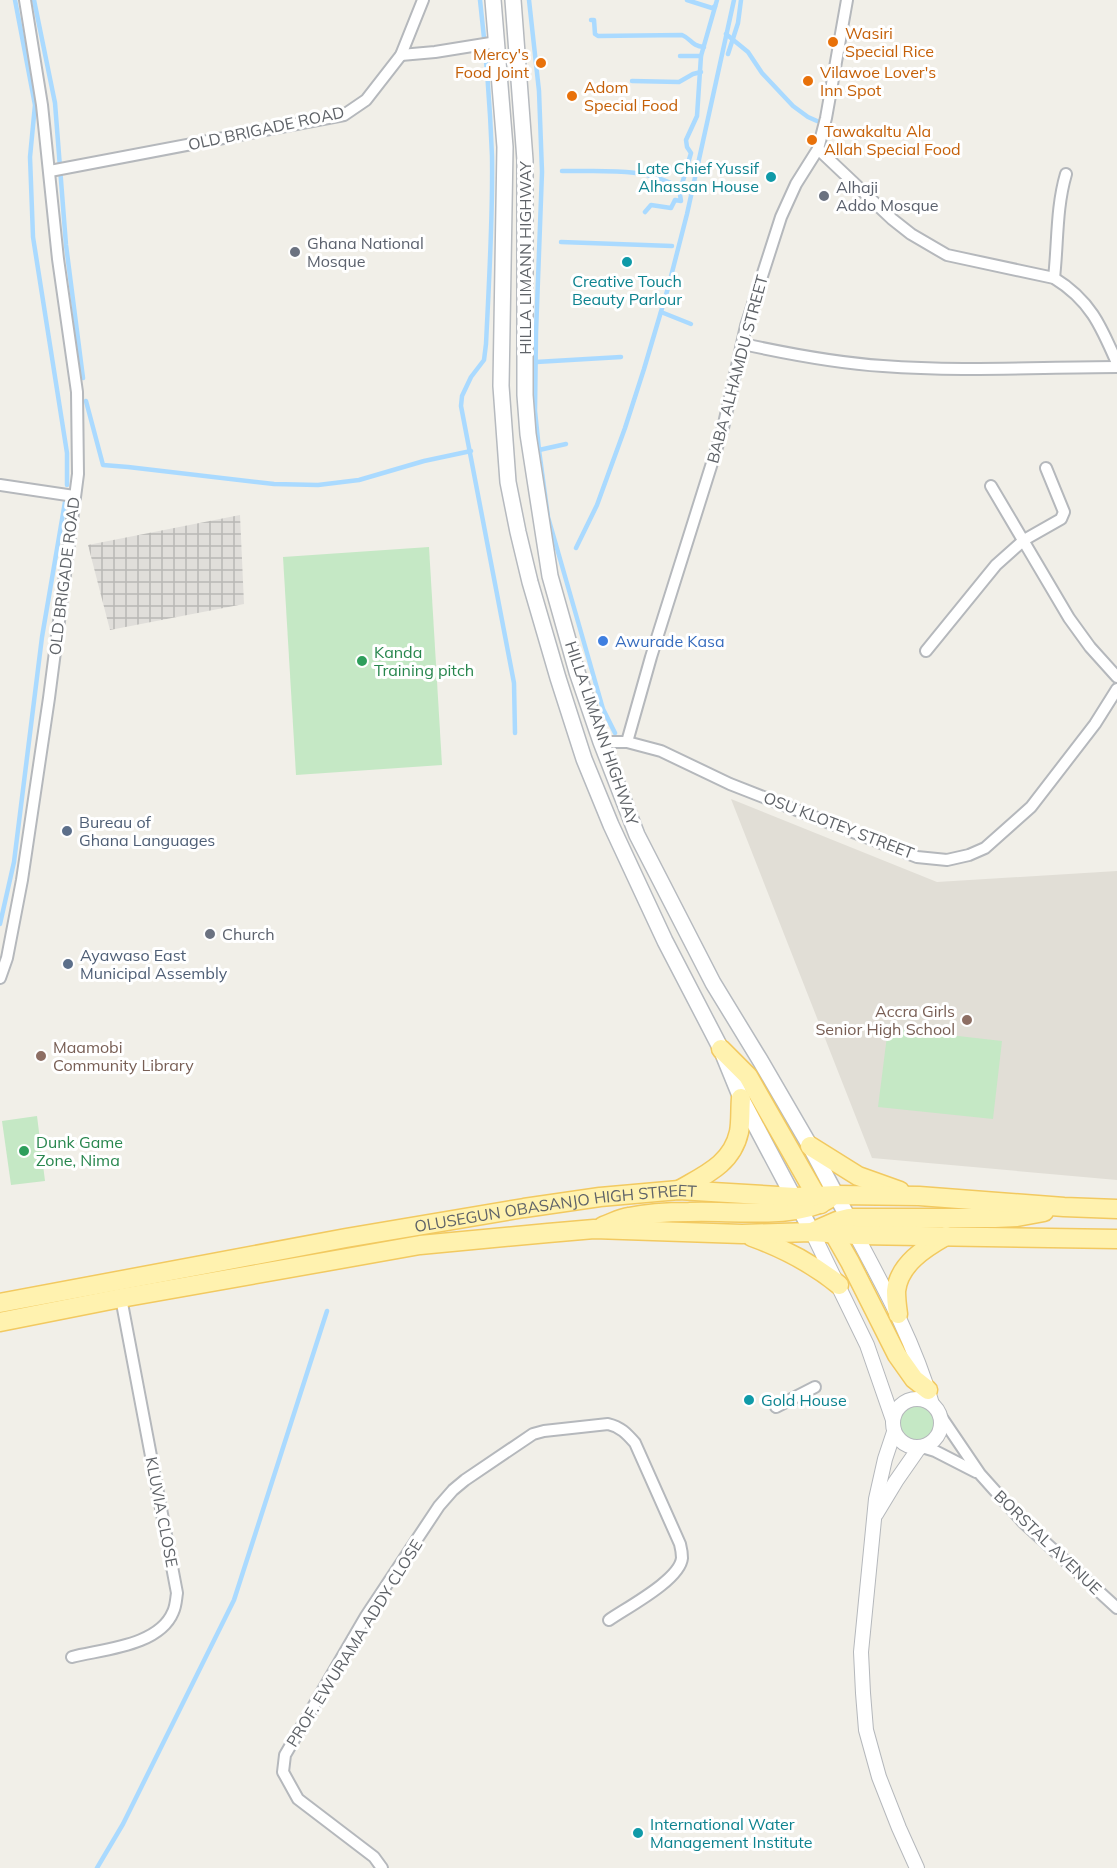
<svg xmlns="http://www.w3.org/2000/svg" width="1117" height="1868" viewBox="0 0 1117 1868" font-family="Mulish,sans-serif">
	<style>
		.industrial { fill: url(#industrial-grid) }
		.education { fill: #e1ded6 }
		.grass { fill: #c5e8c5 }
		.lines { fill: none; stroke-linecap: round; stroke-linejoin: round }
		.stream { stroke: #aadaff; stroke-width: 4.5 }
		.minor-casing { stroke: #b5b8bc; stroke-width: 14 }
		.tertiary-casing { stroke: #b5b8bc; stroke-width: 16 }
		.secondary-casing { stroke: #b6babf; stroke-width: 18 }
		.primary-casing { stroke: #f2c960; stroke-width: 21 }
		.minor { stroke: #fff; stroke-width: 10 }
		.tertiary { stroke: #fff; stroke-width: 14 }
		.secondary { stroke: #fff; stroke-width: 15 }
		.primary { stroke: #fff2af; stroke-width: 18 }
		.food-dot { fill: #e8710a; stroke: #fff; stroke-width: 2 }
		.culture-dot { fill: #0f9aa8; stroke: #fff; stroke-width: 2 }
		.worship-dot { fill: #6b7280; stroke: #fff; stroke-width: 2 }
		.shop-dot { fill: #3f7fe0; stroke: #fff; stroke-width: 2 }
		.leisure-dot { fill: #2e9e5b; stroke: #fff; stroke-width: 2 }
		.service-dot { fill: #5c6f8a; stroke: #fff; stroke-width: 2 }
		.education-dot { fill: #8d6e63; stroke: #fff; stroke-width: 2 }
		.labels { text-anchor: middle; stroke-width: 6; stroke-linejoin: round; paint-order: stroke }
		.food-label { font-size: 16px; fill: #c56008; stroke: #fff; text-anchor: start }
		.street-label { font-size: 16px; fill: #5f6368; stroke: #fff }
		.culture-label { font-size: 16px; fill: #0d838f; stroke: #fff; text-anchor: start }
		.worship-label { font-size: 16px; fill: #5b616d; stroke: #fff; text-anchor: start }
		.shop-label { font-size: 16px; fill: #366cbe; stroke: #fff; text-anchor: start }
		.leisure-label { font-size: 16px; fill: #27864d; stroke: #fff; text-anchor: start }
		.service-label { font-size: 16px; fill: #4e5e75; stroke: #fff; text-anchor: start }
		.education-label { font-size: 16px; fill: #785e54; stroke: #fff; text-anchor: end }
	</style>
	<defs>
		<pattern id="industrial-grid" width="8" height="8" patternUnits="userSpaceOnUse" patternTransform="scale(1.5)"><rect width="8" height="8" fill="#e0deda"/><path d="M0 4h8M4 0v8" fill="none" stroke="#b9b8b5"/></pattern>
	</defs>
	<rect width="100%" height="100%" fill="#f1efe8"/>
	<!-- industrial -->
	<path class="industrial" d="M240 515 244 604 110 630 88 545Z"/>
	<!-- education -->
	<path class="education" d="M731 799 937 882 1117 871V1180L872 1158Z"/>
	<!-- grass -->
	<g class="grass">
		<path d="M429 547 442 765 296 775 283 557Z"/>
		<path d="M888 1028 1002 1041 993 1119 878 1107Z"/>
		<path d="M37 1116 45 1181 11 1185 2 1121Z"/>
		<circle cx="917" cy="1422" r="18"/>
	</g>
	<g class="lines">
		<!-- stream -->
		<g class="stream">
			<path d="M15 0 35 105 30 157 33 237 67 453V485"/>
			<path d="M34 0 55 103 66 245 83 378"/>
			<path d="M480 0C486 52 490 104 492 156 493 218 489 281 486 344L484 360 471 377 462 396 461 406 514 683 515 733"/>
			<path d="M529 0 539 91 542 172 536 333 535 411 539 450 548 517 603 709 615 733"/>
			<path d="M687 0 712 8 715 6"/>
			<path d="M591 20H594L595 34 598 36 682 35C692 39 691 46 704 47"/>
			<path d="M726 34 748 52 762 73 793 106 808 117 817 121"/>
			<path d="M728 54 738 23 741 0"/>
			<path d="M680 56H701"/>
			<path d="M632 81 679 82 693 74 701 72"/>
			<path d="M562 171C597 172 647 166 679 188"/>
			<path d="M645 212 651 205 671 208 675 200 681 201 679 188 682 184 691 153 687 147 686 140 697 116 701 56 717 0"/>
			<path d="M561 242 672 246"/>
			<path d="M661 312 691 324"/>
			<path d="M536 362 621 357"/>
			<path d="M86 401 103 465 128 467 274 484 318 485 359 480 424 461 471 451"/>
			<path d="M539 450 566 444"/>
			<path d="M576 548 597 505 625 428 644 369 668 288 687 214 734 0"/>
			<path d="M0 924 14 862 42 637 65 502"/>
			<path d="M97 1868 123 1824 234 1600 327 1311"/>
		</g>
		<!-- minor casing -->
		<g class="minor-casing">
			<g id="minor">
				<path d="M401 55 435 52 497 42"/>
				<path d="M818 149 892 219 911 234 947 255 1054 278C1090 300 1101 326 1117 363"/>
				<path d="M50 171 344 115 366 100 401 55 423 0"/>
				<path d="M1054 278C1058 243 1056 208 1066 174"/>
				<path d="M743 344C789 354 836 363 883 366 961 372 1039 367 1117 367"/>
				<path d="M0 485 74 496"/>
				<path d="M991 486 1069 618 1090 647 1117 677"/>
				<path d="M926 651 996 565 1024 540 1061 519 1064 512 1046 468"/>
				<path d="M601 742H627L661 751 730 784 917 857 947 860 969 855 985 848 1031 807 1095 724 1117 689"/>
				<path d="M627 742 651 657 723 428 746 326 781 217 796 184 818 149 826 118 847 0"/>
				<path d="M0 978 7 958 22 880 49 698 78 474 77 392 58 259 42 105 25 0"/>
				<path d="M776 1407 815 1387"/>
				<path d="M940 1415 980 1474 1023 1522 1117 1608"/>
				<path d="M922 1447 935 1451 976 1472"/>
				<path d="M72 1657C103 1649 159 1646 173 1612 176 1606 176 1599 177 1593L121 1298"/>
				<path d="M382 1868 374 1857 298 1799 283 1772 285 1755 366 1616 439 1506 453 1490 465 1480 533 1434 544 1431 608 1424C621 1427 627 1434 635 1443L680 1544C681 1548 682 1554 682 1558 680 1580 626 1608 609 1620"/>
			</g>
		</g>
		<!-- tertiary casing -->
		<g class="tertiary-casing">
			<g id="tertiary">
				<path d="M812 1232 867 1345 893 1420"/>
				<path d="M856 1235C885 1289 915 1344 932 1404"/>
				<circle cx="917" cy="1423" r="24"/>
				<path d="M894 1432 885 1459 876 1499 861 1652 863 1693 866 1730 879 1777 899 1828 917 1868"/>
				<path d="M876 1514 896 1481 919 1448"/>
			</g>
		</g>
		<!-- secondary casing -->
		<g class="secondary-casing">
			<g id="secondary">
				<path d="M493 0 505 147 501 386 508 482 518 532 530 582 558 678 584 759 611 825 665 941 721 1049 741 1098 812 1232"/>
				<path d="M513 0 525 160V395L528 434 550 576 577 672 601 742 637 835 713 983 760 1060 810 1146 853 1227"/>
			</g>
		</g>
		<!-- primary casing -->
		<g class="primary-casing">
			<g id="primary">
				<path d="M721 1049 748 1076 821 1204"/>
				<path d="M810 1146 858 1176 900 1191"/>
				<path d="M679 1190C705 1175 732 1164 739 1132 741 1121 740 1109 741 1098"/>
				<path d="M603 1226C612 1223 620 1218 629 1217 648 1213 669 1212 689 1212 729 1210 796 1220 829 1199"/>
				<path d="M827 1227 834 1234 850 1262 897 1355 914 1379 928 1390"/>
				<path d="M814 1231 837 1221 849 1218H995L1017 1217 1044 1212"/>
				<path d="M752 1237C785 1249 812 1263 839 1285"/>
				<path id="s1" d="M0 1303 346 1238 524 1208 600 1197 679 1190 795 1197 836 1195 919 1196 1064 1207 1117 1209"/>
				<path d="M898 1314C897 1307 896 1298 896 1291 899 1264 925 1248 946 1236"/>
				<path d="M0 1322 121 1298 420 1245 548 1233 594 1229 742 1234 812 1232 856 1235 1117 1239"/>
			</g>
		</g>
		<!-- minor -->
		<use href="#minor" class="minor"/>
		<!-- tertiary -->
		<use href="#tertiary" class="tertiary"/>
		<!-- secondary -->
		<use href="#secondary" class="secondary"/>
		<!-- primary -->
		<use href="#primary" class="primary"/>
	</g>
	<!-- markers -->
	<g class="food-dot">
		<circle cx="833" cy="42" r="6"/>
		<circle cx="541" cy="63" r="6"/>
		<circle cx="808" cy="81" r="6"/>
		<circle cx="572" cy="96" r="6"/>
		<circle cx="812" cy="140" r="6"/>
	</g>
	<g class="culture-dot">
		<circle cx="771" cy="177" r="6"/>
		<circle cx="627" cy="262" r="6"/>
		<circle cx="749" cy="1400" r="6"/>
		<circle cx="638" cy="1833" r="6"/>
	</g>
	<g class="worship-dot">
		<circle cx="824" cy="196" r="6"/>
		<circle cx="295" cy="252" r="6"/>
		<circle cx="210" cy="934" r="6"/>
	</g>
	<circle class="shop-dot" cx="603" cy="641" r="6"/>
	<g class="leisure-dot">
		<circle cx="362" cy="661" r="6"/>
		<circle cx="24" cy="1151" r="6"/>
	</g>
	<g class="service-dot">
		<circle cx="67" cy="831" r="6"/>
		<circle cx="68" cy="964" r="6"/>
	</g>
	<g class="education-dot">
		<circle cx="967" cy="1020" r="6"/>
		<circle cx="41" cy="1056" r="6"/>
	</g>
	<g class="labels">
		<!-- food labels -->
		<g class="food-label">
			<text x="845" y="39">Wasiri<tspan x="845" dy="18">Special Rice</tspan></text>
			<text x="529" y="60" text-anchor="end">Mercy's<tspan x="529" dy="18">Food Joint</tspan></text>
			<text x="820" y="78">Vilawoe Lover's<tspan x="820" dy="18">Inn Spot</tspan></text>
			<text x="584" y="93">Adom<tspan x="584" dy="18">Special Food</tspan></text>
			<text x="824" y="137">Tawakaltu Ala<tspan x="824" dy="18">Allah Special Food</tspan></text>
		</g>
		<!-- street labels -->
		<g class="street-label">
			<text transform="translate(266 128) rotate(-12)" y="6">OLD BRIGADE ROAD</text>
			<text transform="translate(525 258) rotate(-90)" y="6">HILLA LIMANN HIGHWAY</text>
			<text transform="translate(737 369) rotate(-75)" y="6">BABA ALHAMDU STREET</text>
			<text transform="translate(64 576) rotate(-83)" y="6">OLD BRIGADE ROAD</text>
			<text transform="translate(602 733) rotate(71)" y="6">HILLA LIMANN HIGHWAY</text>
			<text transform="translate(839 825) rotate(21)" y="6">OSU KLOTEY STREET</text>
			<text dy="6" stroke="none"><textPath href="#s1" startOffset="564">OLUSEGUN OBASANJO HIGH STREET</textPath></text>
			<text transform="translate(162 1512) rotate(79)" y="6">KLUVIA CLOSE</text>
			<text transform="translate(1048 1542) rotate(44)" y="6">BORSTAL AVENUE</text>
			<text transform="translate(354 1643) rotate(-58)" y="6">PROF. EWURAMA ADDY CLOSE</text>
		</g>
		<!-- culture labels -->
		<g class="culture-label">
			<text x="759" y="174" text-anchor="end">Late Chief Yussif<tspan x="759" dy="18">Alhassan House</tspan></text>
			<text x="627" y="287" text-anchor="middle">Creative Touch<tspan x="627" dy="18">Beauty Parlour</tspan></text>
			<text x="761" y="1406">Gold House</text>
			<text x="650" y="1830">International Water<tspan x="650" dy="18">Management Institute</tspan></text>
		</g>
		<!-- worship labels -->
		<g class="worship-label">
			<text x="836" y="193">Alhaji<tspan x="836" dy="18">Addo Mosque</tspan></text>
			<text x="307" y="249">Ghana National<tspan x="307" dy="18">Mosque</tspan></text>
			<text x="222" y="940">Church</text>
		</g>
		<!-- shop labels -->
		<g class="shop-label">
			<text x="615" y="647">Awurade Kasa</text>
		</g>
		<!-- leisure labels -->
		<g class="leisure-label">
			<text x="374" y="658">Kanda<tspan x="374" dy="18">Training pitch</tspan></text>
			<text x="36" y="1148">Dunk Game<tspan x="36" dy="18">Zone, Nima</tspan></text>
		</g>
		<!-- service labels -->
		<g class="service-label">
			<text x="79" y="828">Bureau of<tspan x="79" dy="18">Ghana Languages</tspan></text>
			<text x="80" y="961">Ayawaso East<tspan x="80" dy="18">Municipal Assembly</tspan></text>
		</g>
		<!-- education labels -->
		<g class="education-label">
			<text x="955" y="1017">Accra Girls<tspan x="955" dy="18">Senior High School</tspan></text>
			<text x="53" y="1053" text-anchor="start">Maamobi<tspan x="53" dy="18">Community Library</tspan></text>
		</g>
	</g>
</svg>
